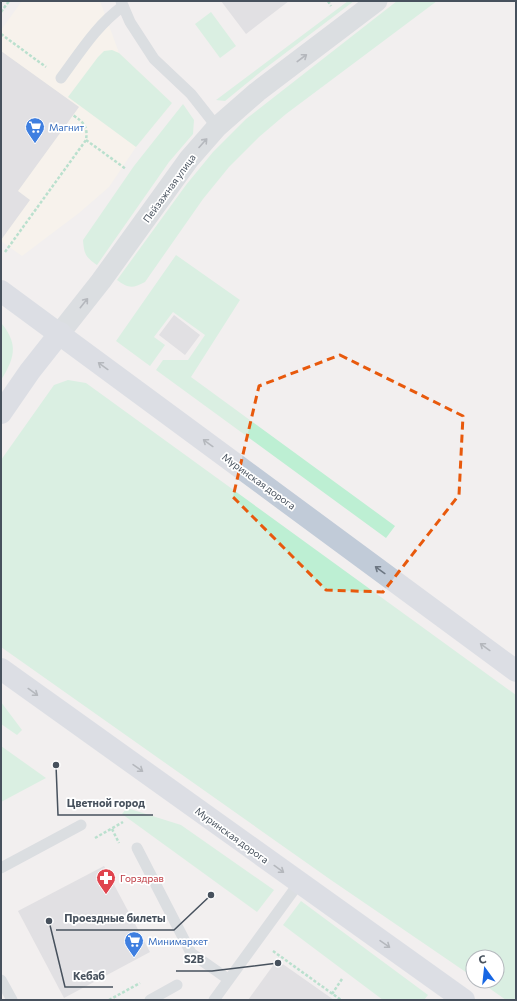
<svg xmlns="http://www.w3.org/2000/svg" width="517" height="1001" viewBox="0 0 517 1001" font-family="Commissioner,sans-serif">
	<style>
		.commercial { fill: #fcf7e8 }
		.green { fill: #bdefd3 }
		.building { fill: #ccced4 }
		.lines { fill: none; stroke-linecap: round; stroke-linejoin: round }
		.path { stroke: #75cea6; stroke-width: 2.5; stroke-dasharray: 3 2; stroke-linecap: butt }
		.lane { stroke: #bfc9d1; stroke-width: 11 }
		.street { stroke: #bfc9d1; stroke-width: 21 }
		.secondary { stroke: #c1cbd8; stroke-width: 22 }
		.oneway { stroke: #6b7580 }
		.oneway2 { stroke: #6c7682 }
		.marked { fill: none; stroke: #e8590c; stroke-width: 3; stroke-dasharray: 8 5; stroke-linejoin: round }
		.labels { text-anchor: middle; stroke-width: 3.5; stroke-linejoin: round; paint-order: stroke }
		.shop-label { font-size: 10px; fill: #366cbe; stroke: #fff; text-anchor: start }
		.street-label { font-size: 10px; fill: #47515d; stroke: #fff }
		.health-label { font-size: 10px; fill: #be3a42; stroke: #fff; text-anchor: start }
		.leader { fill: none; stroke: #47515d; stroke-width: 1.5 }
		.callout-dot { fill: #47515d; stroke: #fff; stroke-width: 1.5 }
		.callout-label { font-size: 11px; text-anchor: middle; font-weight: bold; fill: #47515d; stroke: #fff; stroke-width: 3.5; stroke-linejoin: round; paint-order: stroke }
	</style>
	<rect width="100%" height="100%" fill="#f2efef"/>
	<!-- commercial -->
	<path class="commercial" d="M22 1H100L119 53 172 103 136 147 109 187 79 213 22 256 1 241V30Z"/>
	<!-- green -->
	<g class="green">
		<path d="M348 1H354L263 70 225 101 216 100Z"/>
		<path d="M397 1H437L286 114 259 137 229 167 203 199 145 282C132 289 128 288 117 280L186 185 213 152 246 119Z"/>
		<path d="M211 12 236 46 220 58 195 24Z"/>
		<path d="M112 50 119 53 172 103 136 147 68 97 98 57 104 51Z"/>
		<path d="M183 104 194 120 193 134 169 162 97 265C85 257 84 253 83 240L134 166Z"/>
		<path d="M176 255 240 300 191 377 395 526 386 538 156 370 163 360H188L205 335 173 312 154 337 165 345 150 366 116 341Z"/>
		<path d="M2 324C19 345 14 359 1 380V325Z"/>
		<path d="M68 380 86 383 516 695V1000H506L479 981H497V957H473V977L331 880 1 647V460L54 385Z"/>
		<path d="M1 702 22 730 17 735 1 724Z"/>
		<path d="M1 746 46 778 1 802Z"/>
		<path d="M127 808 181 825 274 890 257 912 122 814Z"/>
		<path d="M301 901 428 995 424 1000H383L283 925Z"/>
	</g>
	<!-- building -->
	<g class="building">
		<path d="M221 1H289L246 34Z"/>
		<path d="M1 51 79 107 18 191 30 200 1 240Z"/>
		<path d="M174 315 200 335 185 355 159 335Z"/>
		<path d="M104 866 150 952 64 998 18 911Z"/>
		<path d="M277 960 334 1000H248Z"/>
	</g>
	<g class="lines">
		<!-- path -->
		<g class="path">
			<path d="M328 1 331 6"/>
			<path d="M1 12 9 1"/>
			<path d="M1 34 46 67"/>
			<path d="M86 140 126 169"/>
			<path d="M5 252 86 140C88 126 84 123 73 115"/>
			<path d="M112 829 119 843"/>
			<path d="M95 838 123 822"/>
			<path d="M273 951 341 1000"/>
			<path d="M332 994 342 979"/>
			<path d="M109 1000 140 983"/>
		</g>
		<!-- lane -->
		<g class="lane">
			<path d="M121 1 130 22 154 59 191 94 217 127"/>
			<path d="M61 78C81 51 96 26 123 6"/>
			<path d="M137 848 191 953 228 979"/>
			<path d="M1 868 81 825"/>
			<path d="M1 980 12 1000"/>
			<path d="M150 1000 177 985"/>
			<path d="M214 1000 299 883"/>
		</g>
		<!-- street -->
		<path class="street" d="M60 333 101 281 189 159 217 127 257 92 377 1"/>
		<!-- secondary -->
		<g class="secondary">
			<path d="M1 291 516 671"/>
			<path d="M1 413 30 371 60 333"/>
			<path d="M1 669 464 1000"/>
		</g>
	</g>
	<!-- one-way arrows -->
	<defs><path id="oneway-shaft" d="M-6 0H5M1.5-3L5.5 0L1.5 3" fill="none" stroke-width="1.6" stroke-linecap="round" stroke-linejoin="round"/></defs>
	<g class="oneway">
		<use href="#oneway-shaft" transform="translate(302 58) rotate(-37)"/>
		<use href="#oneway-shaft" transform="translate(203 143) rotate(-48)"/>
		<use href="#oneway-shaft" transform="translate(84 303) rotate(-51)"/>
	</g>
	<g class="oneway2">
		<use href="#oneway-shaft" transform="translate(103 366) rotate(-144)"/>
		<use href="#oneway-shaft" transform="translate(208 443) rotate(-144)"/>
		<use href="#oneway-shaft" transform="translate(380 570) rotate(-144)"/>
		<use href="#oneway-shaft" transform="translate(485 647) rotate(-144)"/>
		<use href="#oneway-shaft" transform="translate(33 692) rotate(36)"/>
		<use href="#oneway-shaft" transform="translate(138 768) rotate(35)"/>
		<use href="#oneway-shaft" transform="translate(279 869) rotate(36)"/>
		<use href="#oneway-shaft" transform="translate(385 944) rotate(35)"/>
	</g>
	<!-- marked area -->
	<path d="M0 0H517V1001H0ZM340 355 463 416 459 495 383 592 326 590 233 497 259 386Z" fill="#f2efef" fill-opacity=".55" fill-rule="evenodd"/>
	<path class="marked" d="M340 355 463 416 459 495 383 592 326 590 233 497 259 386Z"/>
	<!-- icons -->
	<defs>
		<g id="supermarket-pin" transform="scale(1)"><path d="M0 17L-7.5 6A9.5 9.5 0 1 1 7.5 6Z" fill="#3f7fe0" stroke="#fff"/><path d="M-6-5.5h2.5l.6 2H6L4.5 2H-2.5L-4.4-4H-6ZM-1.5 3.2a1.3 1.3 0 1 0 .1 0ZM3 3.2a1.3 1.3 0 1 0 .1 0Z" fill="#fff"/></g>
		<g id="pharmacy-pin" transform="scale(1)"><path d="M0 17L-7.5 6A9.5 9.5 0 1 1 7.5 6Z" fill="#e0444e" stroke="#fff"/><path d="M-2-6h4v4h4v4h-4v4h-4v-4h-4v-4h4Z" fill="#fff"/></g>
	</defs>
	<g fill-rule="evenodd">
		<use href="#supermarket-pin" x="35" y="127"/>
		<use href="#pharmacy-pin" x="106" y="878"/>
		<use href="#supermarket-pin" x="134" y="941"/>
	</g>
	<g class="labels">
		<!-- shop labels -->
		<g class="shop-label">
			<text x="49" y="131">Магнит</text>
			<text x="148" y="945">Минимаркет</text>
		</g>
		<!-- street labels -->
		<g class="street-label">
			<text transform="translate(169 188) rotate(-54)" y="4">Пейзажная улица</text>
			<text transform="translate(259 481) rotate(36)" y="4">Муринская дорога</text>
			<text transform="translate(232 835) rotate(36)" y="4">Муринская дорога</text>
		</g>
		<!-- health labels -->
		<g class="health-label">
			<text x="120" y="882">Горздрав</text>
		</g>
	</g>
	<!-- callouts -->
	<path class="leader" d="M56 765L58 815H153M211 895L174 930H56M278 963L212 971H176M49 921L65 987H113"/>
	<g class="callout-dot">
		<circle cx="56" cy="765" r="4"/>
		<circle cx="211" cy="895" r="4"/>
		<circle cx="278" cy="963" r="4"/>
		<circle cx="49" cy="921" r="4"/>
	</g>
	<g class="callout-label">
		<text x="106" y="807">Цветной город</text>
		<text x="115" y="922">Проездные билеты</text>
		<text x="194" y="963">S2B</text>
		<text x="89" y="980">Кебаб</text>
	</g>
	<!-- border -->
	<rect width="517" height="1001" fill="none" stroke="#47515d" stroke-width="4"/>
	<!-- north arrow -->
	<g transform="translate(485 969) rotate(345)"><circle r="19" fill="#ffffff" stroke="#b5b9be"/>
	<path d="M0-3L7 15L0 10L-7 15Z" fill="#1766e3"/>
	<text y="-6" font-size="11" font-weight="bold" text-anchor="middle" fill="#47515d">С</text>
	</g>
</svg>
